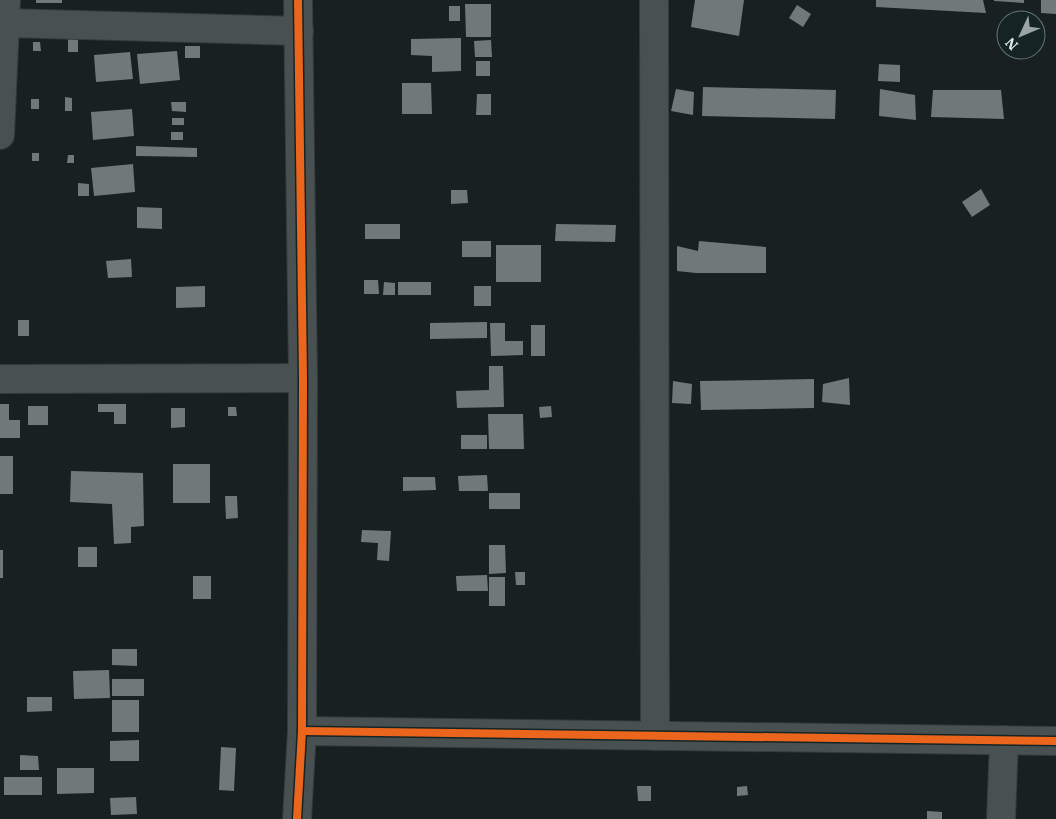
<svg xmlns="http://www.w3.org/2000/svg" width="1056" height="819" viewBox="0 0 1056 819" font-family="'IBM Plex Serif',serif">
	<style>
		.building { fill: #717878 }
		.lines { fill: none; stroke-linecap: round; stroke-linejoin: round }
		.street-casing { stroke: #343a3b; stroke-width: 30 }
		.street { stroke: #495051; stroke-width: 28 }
		.cycleway-casing { stroke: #142425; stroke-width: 11 }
		.cycleway { stroke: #eb651d; stroke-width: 8 }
	</style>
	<rect width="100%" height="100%" fill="#182021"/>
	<!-- building -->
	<g class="building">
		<rect x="36" y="0" width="26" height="3"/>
		<path d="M695 0H744L739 36 691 27Z"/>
		<path d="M876 0H983L986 13 876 7Z"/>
		<path d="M994 0H1024V3L994 1Z"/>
		<path d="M1041 0H1056V14L1041 13Z"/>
		<path d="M465 4H491V37H466Z"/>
		<path d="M797 5 811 14 803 27 789 18Z"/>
		<rect x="449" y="6" width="11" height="15"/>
		<rect x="68" y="38" width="10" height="14"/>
		<path d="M461 38V71L432 72V56L411 55V39Z"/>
		<path d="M491 40 492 57H475L474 41Z"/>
		<path d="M33 42H40L41 51H33Z"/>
		<rect x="185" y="46" width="15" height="12"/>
		<path d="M177 51 180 80 140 84 137 54Z"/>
		<path d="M130 52 133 79 96 82 94 55Z"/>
		<rect x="476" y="61" width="14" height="15"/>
		<path d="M879 64 900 65V82L878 81Z"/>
		<path d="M402 83H431L432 114H402Z"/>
		<path d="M703 87 836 90 835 119 702 116Z"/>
		<path d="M676 89 694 92 693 115 671 111Z"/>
		<path d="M880 89 915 95 916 120 879 116Z"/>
		<path d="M933 90H1001L1004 119 931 117Z"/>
		<path d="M477 94H491V115H476Z"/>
		<path d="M65 97 72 98V111H65Z"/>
		<rect x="31" y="99" width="8" height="10"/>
		<path d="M171 102H186V112L172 111Z"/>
		<path d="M132 109 134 136 93 140 91 112Z"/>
		<rect x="172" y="118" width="12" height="7"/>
		<rect x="171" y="132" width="12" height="8"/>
		<path d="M136 146 197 148V157L136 156Z"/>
		<rect x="32" y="153" width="7" height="8"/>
		<path d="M68 155H74V163H67Z"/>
		<path d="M133 164 135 192 94 196 91 168Z"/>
		<path d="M78 183 89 184V196H78Z"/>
		<path d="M981 189 990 205 972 217 962 202Z"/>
		<path d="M451 190H467L468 203 451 204Z"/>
		<path d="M137 207 162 208V229L137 228Z"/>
		<rect x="365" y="224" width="35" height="15"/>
		<path d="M556 224 616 225 615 242 555 241Z"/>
		<rect x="462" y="241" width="29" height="16"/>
		<path d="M699 241 766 247V273H696L677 271V246L698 251Z"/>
		<rect x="496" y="245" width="45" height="37"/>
		<path d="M131 259 132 277 108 278 106 261Z"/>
		<path d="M364 280H378L379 294H364Z"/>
		<path d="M384 282 395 283V295H383Z"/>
		<rect x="398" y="282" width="33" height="13"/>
		<path d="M205 286V307L176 308V287Z"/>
		<rect x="474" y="286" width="17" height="20"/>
		<rect x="18" y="320" width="11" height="16"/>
		<path d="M487 322V338L430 339V323Z"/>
		<path d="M490 323H505V341H523V355L491 356Z"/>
		<rect x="531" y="325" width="14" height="31"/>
		<path d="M489 366H503L504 407 457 408 456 391 489 390Z"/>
		<path d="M849 378 850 405 822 402 823 384Z"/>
		<path d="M814 379V408L701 410 700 381Z"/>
		<path d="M673 381 692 384 691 404 672 403Z"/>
		<path d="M0 404H9V420H20V438H0Z"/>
		<path d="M98 404H126V424H114V412H98Z"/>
		<rect x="28" y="406" width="20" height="19"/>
		<path d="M551 406 552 417 540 418 539 407Z"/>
		<path d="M228 407H236L237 416H228Z"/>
		<path d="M171 408H185V427L171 428Z"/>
		<path d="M488 414H523L524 449H489Z"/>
		<rect x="461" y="435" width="26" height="14"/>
		<rect x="0" y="456" width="13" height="38"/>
		<rect x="173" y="464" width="37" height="39"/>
		<path d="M71 471 143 473 144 526 131 527V543L114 544 112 504 70 502Z"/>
		<path d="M487 475 488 491H459L458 476Z"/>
		<path d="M403 477H435L436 490 403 491Z"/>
		<rect x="489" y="493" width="31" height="16"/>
		<path d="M225 496H237L238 518 226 519Z"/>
		<path d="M362 530 391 531 389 561 377 560 378 543 361 542Z"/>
		<path d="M489 545H505L506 573 489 574Z"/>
		<rect x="78" y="547" width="19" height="20"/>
		<rect x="0" y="550" width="3" height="28"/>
		<path d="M515 572H525V585H516Z"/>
		<path d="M487 575 488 591H457L456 576Z"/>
		<rect x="193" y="576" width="18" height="23"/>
		<rect x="489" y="577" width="16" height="29"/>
		<path d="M112 649H137V666L112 665Z"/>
		<path d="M109 670 110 698 74 699 73 671Z"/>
		<rect x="112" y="679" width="32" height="17"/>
		<path d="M27 697H52V711L27 712Z"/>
		<rect x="112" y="700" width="27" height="32"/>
		<path d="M139 740V761H110V741Z"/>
		<path d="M221 747 236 748 234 791 219 790Z"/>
		<path d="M20 755 38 756 39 770H20Z"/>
		<path d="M57 768H94V793L57 794Z"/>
		<rect x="4" y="777" width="38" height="18"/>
		<path d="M637 786H651V801H638Z"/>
		<path d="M747 786 748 795 737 796V787Z"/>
		<path d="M136 797 137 814 111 815 110 798Z"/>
		<path d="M927 811 942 812V819H927Z"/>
	</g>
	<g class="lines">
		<!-- street casing -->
		<g class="street-casing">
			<g id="street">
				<path d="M654 0 655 736"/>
				<path d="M6 23 299 31"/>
				<path d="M0 135 6 0"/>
				<path d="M0 379 303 378"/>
				<path d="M302 731 1056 741"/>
				<path d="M297 819 302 731 303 378 298 0"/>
				<path d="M1001 819 1004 740"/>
			</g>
		</g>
		<!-- street -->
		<use href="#street" class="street"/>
		<!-- cycleway casing -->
		<g class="cycleway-casing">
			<g id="cycleway">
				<path d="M302 731 1056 741"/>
				<path d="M297 819 302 731 303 378 298 0"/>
			</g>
		</g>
		<!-- cycleway -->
		<use href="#cycleway" class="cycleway"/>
	</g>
	<!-- north arrow -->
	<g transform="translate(1021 35) rotate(226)"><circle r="24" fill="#142425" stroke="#667475"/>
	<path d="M0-4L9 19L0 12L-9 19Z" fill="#9ba4a5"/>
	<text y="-8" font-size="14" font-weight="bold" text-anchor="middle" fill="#e1ebec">N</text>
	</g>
</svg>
